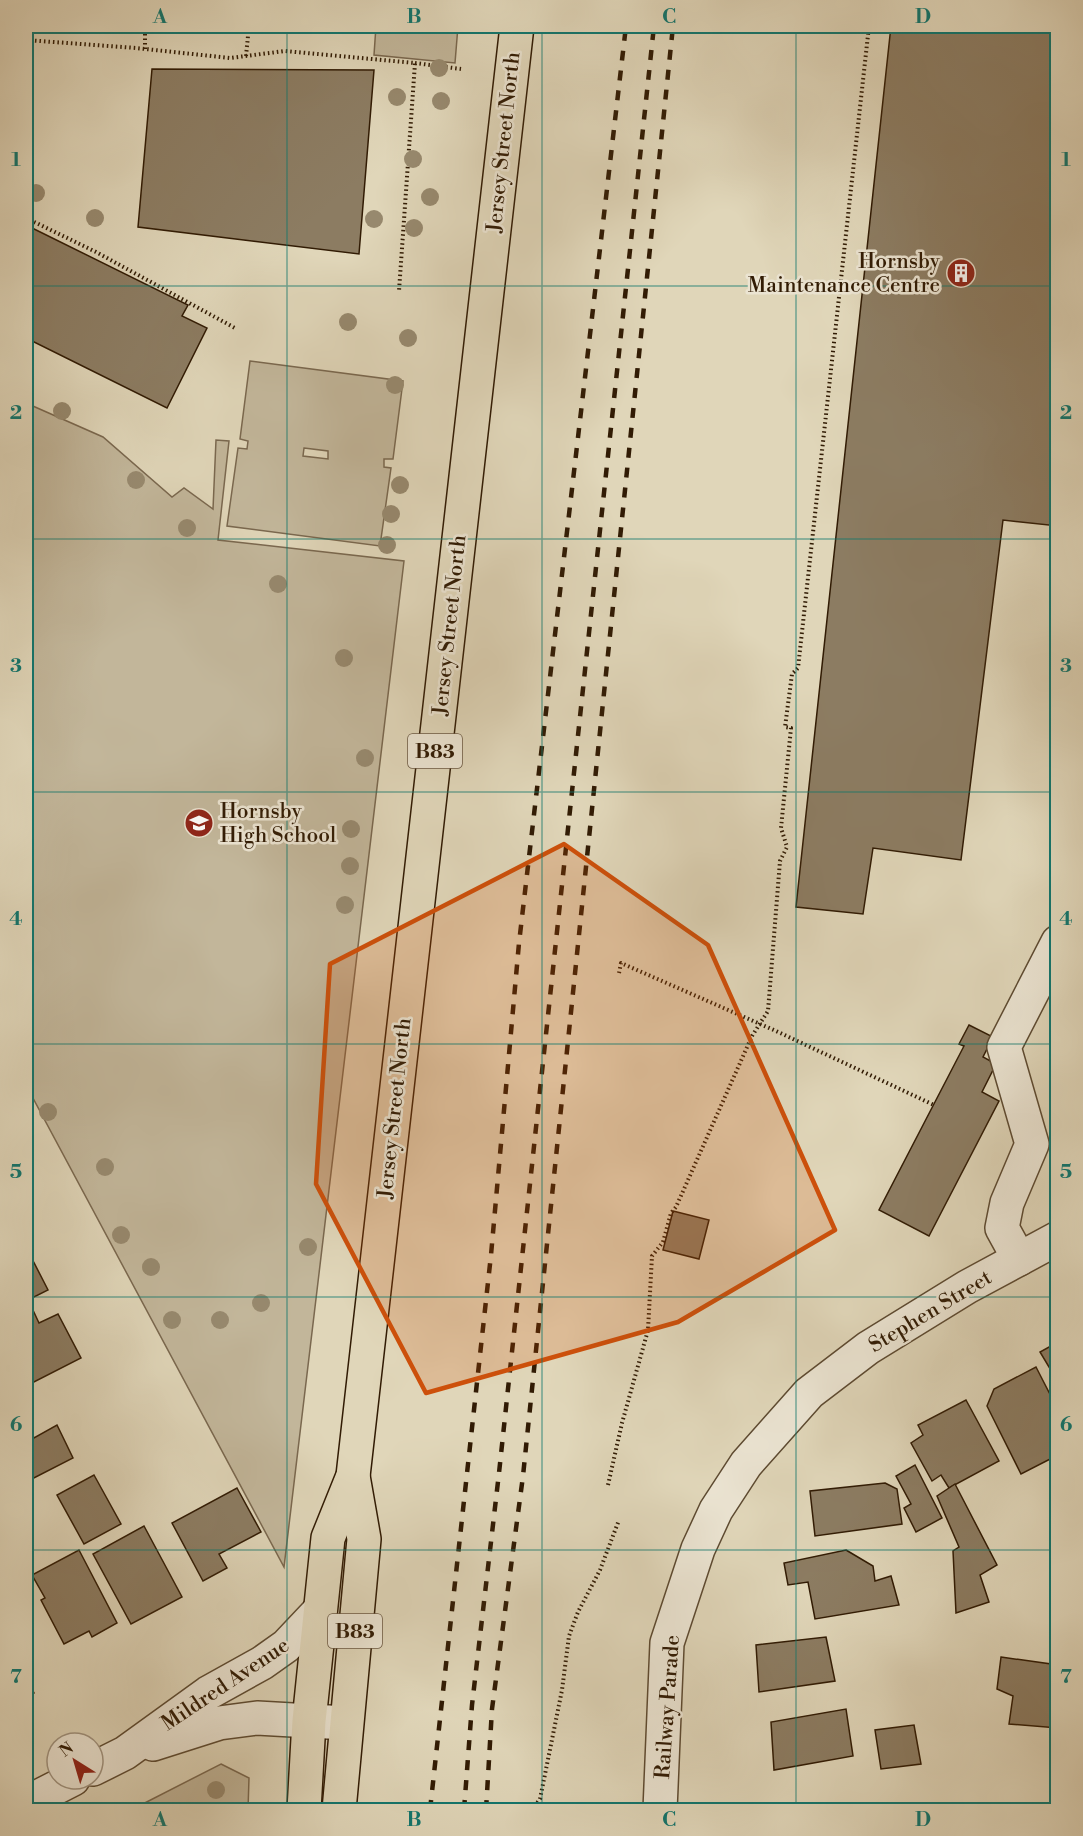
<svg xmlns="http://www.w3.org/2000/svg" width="1083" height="1836" viewBox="0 0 1083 1836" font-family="'Libre Bodoni',serif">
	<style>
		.green { fill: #c2b69a; stroke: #7a684f; stroke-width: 1.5; fill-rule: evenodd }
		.building { fill: #8c7c62; stroke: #311b04; stroke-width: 1.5 }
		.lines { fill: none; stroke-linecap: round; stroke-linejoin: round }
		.minor-casing { stroke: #5d4a31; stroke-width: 36 }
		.major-casing { stroke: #311b04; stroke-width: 36 }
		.path { stroke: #311b04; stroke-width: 4; stroke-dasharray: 1.5 3; stroke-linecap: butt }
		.minor { stroke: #ebe4d2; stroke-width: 33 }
		.major { stroke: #e0d6b9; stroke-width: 33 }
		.rail { stroke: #311b04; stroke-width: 4.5; stroke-dasharray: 10 10; stroke-linecap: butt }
		.tree { fill: #97896e }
		.marked { fill: #cd500b; fill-opacity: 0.2; stroke: #cd500b; stroke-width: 4.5; stroke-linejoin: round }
		.grid { fill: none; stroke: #0f766e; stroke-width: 1.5; stroke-opacity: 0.55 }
		.labels { text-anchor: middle; stroke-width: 5; stroke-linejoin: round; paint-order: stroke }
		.shield { fill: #ebe4d2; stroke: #695742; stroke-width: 1.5 }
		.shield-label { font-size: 20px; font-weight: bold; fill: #311b04 }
		.street-label { font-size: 21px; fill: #311b04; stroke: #ebe4d2 }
		.poi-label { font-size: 21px; fill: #311b04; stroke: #ebe4d2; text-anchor: end }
		.neatline { fill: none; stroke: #0f766e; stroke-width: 2 }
		.grid-label { font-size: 20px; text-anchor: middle; font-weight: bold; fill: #0f766e }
	</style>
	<rect width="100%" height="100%" fill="#e0d6b9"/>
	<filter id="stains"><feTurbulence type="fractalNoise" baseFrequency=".00333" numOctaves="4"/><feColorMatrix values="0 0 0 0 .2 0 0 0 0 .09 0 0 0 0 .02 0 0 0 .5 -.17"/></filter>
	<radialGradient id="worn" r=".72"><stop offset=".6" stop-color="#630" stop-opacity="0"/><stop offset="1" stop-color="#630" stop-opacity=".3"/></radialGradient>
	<!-- green -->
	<g class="green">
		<path d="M376 26H458L455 63 374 55Z"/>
		<path d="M250 361 403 381 393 459H384V467L391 468 380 546 227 526 238 448 247 449 248 441 240 439ZM304 448 328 451V459L303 456Z"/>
		<path d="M26 403 103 437 172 497 184 488 213 509 216 440 229 441 218 540 404 561 284 1567 26 1085Z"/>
		<path d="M221 1764 249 1778 248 1810H131Z"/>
	</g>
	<!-- building -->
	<g class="building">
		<path d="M168 26H236L235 33Z"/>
		<path d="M891 26H1058V526L1003 520 961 860 873 848 863 914 796 907Z"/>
		<path d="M152 69 374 70 359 254 138 227Z"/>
		<path d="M26 225 188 305 182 316 207 328 167 408 26 338Z"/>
		<path d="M969 1025 993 1037 983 1057 996 1064 982 1092 999 1101 929 1236 879 1210 964 1046 959 1044Z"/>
		<path d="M673 1211 709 1220 699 1259 663 1250Z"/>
		<path d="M26 1247 48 1290 26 1301Z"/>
		<path d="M32 1308 39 1323 58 1314 81 1358 26 1386V1312Z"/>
		<path d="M1058 1342V1382L1040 1352Z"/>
		<path d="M1036 1367 1058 1410V1455L1021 1474 987 1406 994 1389Z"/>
		<path d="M966 1400 999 1461 949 1488 941 1475 932 1481 911 1443 923 1435 918 1425Z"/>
		<path d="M26 1421 34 1438 57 1425 73 1458 26 1482Z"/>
		<path d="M915 1465 942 1518 916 1532 904 1508 911 1504 896 1476Z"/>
		<path d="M94 1475 121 1524 84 1544 57 1495Z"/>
		<path d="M885 1483 897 1489 902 1524 815 1536 810 1491Z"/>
		<path d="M955 1484 997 1565 980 1575 989 1602 956 1613 953 1551 959 1547 937 1496Z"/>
		<path d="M237 1488 261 1532 219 1554 227 1568 203 1581 172 1523Z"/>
		<path d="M144 1526 182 1597 131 1624 93 1554Z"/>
		<path d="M79 1550 117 1623 92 1637 89 1631 64 1644 41 1600 45 1598 32 1575Z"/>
		<path d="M846 1550 873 1566 875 1581 891 1576 899 1605 815 1619 808 1582 788 1585 784 1563Z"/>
		<path d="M826 1637 835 1681 759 1692 756 1645Z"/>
		<path d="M1001 1657 1058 1665V1728L1009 1724 1013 1696 997 1689Z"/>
		<path d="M26 1677 34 1693 26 1698Z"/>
		<path d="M846 1709 853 1756 774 1770 771 1722Z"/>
		<path d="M914 1725 921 1764 881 1769 875 1730Z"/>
		<path d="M844 1808V1810H742V1809Z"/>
	</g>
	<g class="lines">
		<!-- minor casing -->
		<g class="minor-casing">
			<g id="minor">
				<path d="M1019 1259 1002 1228 1007 1203 1032 1144 1004 1047 1058 942"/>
				<path d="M153 1744 219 1723 257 1718 346 1723"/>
				<path d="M93 1769 125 1753 208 1693 262 1663 286 1646 320 1610"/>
				<path d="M26 1803 73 1779"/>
				<path d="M660 1810 667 1643 698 1549 716 1510 746 1464 809 1393 868 1348 967 1287 1058 1238"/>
			</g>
		</g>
		<!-- major casing -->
		<g class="major-casing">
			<g id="major">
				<path d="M304 1810 309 1721 328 1538 353 1476 517 26"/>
				<path d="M339 1810 364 1539 353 1476"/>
			</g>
		</g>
		<!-- path -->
		<g class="path">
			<path d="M26 40 136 48 230 58 285 51 415 63 399 291"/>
			<path d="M145 49V26"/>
			<path d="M246 56 249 26"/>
			<path d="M415 63 461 69"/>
			<path d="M26 218 96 252 235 328"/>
			<path d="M619 973 621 963 776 1031 934 1105"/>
			<path d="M608 1485 622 1423 648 1330 652 1256 663 1242 671 1213 676 1207 752 1036 768 1011 780 861 787 847 781 828 791 728 785 727 792 674 798 668 869 26"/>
			<path d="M532 1810 540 1799 562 1690 569 1636 578 1612 600 1570 619 1520"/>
		</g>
		<!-- minor -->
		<use href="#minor" class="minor"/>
		<!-- major -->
		<use href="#major" class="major"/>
		<!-- rail -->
		<g class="rail">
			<path d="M430 1810 491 1255 519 943 626 26"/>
			<path d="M464 1810 472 1705 499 1473 654 26"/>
			<path d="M486 1810 492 1709 523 1476 673 26"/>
		</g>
	</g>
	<!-- trees -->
	<g class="tree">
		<circle cx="439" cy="68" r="9"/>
		<circle cx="397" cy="97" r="9"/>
		<circle cx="441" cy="101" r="9"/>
		<circle cx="413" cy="159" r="9"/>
		<circle cx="36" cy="193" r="9"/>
		<circle cx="430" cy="197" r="9"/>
		<circle cx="95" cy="218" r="9"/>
		<circle cx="374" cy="219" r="9"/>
		<circle cx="414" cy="228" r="9"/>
		<circle cx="348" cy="322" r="9"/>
		<circle cx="408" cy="338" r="9"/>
		<circle cx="395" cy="385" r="9"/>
		<circle cx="62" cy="411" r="9"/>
		<circle cx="136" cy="480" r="9"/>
		<circle cx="400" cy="485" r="9"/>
		<circle cx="391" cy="514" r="9"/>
		<circle cx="187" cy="528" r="9"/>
		<circle cx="387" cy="545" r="9"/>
		<circle cx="278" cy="584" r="9"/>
		<circle cx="344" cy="658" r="9"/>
		<circle cx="365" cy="758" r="9"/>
		<circle cx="351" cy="829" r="9"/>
		<circle cx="350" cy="866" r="9"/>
		<circle cx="345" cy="905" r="9"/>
		<circle cx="48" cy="1112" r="9"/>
		<circle cx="105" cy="1167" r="9"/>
		<circle cx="121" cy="1235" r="9"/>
		<circle cx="308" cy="1247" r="9"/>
		<circle cx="151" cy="1267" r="9"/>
		<circle cx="261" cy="1303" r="9"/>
		<circle cx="172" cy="1320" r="9"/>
		<circle cx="220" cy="1320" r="9"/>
		<circle cx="216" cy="1790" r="9"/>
	</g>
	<!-- marked area -->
	<path class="marked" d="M564 844 708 945 835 1230 678 1322 426 1393 316 1184 330 964Z"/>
	<!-- grid -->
	<path class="grid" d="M287 26V1810M542 26V1810M796 26V1810M26 286H1058M26 539H1058M26 792H1058M26 1044H1058M26 1297H1058M26 1550H1058"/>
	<!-- icons -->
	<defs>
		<g id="building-disc" transform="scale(1.5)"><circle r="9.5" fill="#8f2418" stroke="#ebe4d2"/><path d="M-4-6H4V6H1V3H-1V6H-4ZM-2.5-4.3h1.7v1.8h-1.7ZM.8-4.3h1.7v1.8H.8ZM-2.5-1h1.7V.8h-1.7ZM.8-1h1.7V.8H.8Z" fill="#fff"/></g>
		<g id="school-disc" transform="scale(1.5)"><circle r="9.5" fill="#8f2418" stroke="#ebe4d2"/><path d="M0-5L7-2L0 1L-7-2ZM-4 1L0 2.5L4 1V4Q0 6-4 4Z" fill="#fff"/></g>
	</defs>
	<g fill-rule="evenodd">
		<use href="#building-disc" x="961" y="273"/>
		<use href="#school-disc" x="199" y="823"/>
	</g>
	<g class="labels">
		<!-- shield labels -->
		<g class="shield">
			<rect x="408" y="734" width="54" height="34" rx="4.5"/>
			<rect x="328" y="1614" width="54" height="34" rx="4.5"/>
		</g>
		<g class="shield-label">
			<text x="435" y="758">B83</text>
			<text x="355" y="1638">B83</text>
		</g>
		<!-- street labels -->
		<g class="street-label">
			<text transform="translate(503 142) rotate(-84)" y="7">Jersey Street North</text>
			<text transform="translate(449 625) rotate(-84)" y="7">Jersey Street North</text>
			<text transform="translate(394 1108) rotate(-84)" y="7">Jersey Street North</text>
			<text transform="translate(930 1311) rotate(-31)" y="7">Stephen Street</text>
			<text transform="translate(225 1684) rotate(-34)" y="7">Mildred Avenue</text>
			<text transform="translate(667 1707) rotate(-86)" y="7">Railway Parade</text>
		</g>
		<!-- poi labels -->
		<g class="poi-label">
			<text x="940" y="268">Hornsby<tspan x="940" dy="24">Maintenance Centre</tspan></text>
			<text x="220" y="818" text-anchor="start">Hornsby<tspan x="220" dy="24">High School</tspan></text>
		</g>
	</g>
	<!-- margin -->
	<rect width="1083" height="1836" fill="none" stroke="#e0d6b9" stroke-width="66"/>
	<!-- north arrow -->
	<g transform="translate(75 1761) rotate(323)"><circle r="28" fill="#ebe4d2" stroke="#a19480" stroke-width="1.5"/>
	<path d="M0-4.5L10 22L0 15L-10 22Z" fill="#8f2418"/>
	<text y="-9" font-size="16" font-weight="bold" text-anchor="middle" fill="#311b04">N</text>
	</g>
	<rect x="33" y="33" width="1017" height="1770" class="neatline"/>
	<g class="grid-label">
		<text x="160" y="23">A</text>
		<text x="414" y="23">B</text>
		<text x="669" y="23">C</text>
		<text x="923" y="23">D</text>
		<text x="16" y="166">1</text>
		<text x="1066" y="166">1</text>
		<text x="16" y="419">2</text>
		<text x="1066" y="419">2</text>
		<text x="16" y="672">3</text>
		<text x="1066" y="672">3</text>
		<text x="16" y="925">4</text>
		<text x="1066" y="925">4</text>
		<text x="16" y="1178">5</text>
		<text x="1066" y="1178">5</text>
		<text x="16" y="1431">6</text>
		<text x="1066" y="1431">6</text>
		<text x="16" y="1683">7</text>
		<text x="1066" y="1683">7</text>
		<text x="160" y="1826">A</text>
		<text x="414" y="1826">B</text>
		<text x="669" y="1826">C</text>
		<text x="923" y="1826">D</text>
	</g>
	<rect width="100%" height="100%" filter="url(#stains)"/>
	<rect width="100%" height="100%" fill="url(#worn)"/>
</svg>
